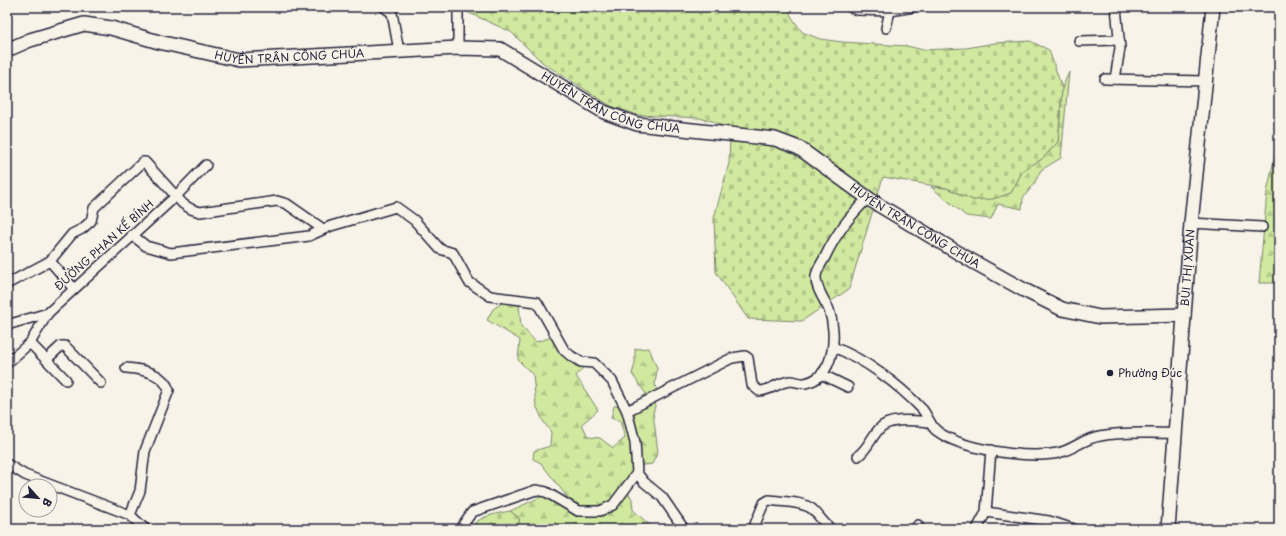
<svg xmlns="http://www.w3.org/2000/svg" width="1286" height="536" viewBox="0 0 1286 536" font-family="'Playpen Sans',sans-serif">
	<style>
		.forest { fill: url(#forest-firs); stroke: #7a866d }
		.cemetery { fill: url(#cemetery-stones); stroke: #7a866d }
		.lines { fill: none; stroke-linecap: round; stroke-linejoin: round }
		.street-casing { stroke: #22223b; stroke-width: 12 }
		.secondary-casing { stroke: #22223b; stroke-width: 16 }
		.street { stroke: #f7f3e8; stroke-width: 9 }
		.secondary { stroke: #f7f3e8; stroke-width: 13 }
		.poi-dot { fill: #22223b; stroke: #f7f3e8; stroke-width: 1.5 }
		.labels { text-anchor: middle; stroke-width: 3; stroke-linejoin: round; paint-order: stroke }
		.street-label { font-size: 11px; fill: #22223b; stroke: #f7f3e8 }
		.poi-label { font-size: 11px; fill: #22223b; stroke: #f7f3e8; text-anchor: start }
	</style>
	<defs>
		<pattern id="forest-firs" width="22" height="20" patternUnits="userSpaceOnUse"><rect width="22" height="20" fill="#d1e99f"/><path d="M5 1l3.5 6h-7zM16 11l3.5 6h-7z" fill="#b3c88a"/></pattern>
		<pattern id="cemetery-stones" width="16" height="16" patternUnits="userSpaceOnUse"><rect width="16" height="16" fill="#d1e99f"/><path d="M2 7V4a2 2 0 0 1 4 0v3zM10 15v-3a2 2 0 0 1 4 0v3z" fill="#b3c88a"/></pattern>
	</defs>
	<rect width="100%" height="100%" fill="#f7f3e8"/>
	<filter id="ink" filterUnits="userSpaceOnUse"><feTurbulence type="fractalNoise" baseFrequency=".025" numOctaves="2"/><feDisplacementMap in="SourceGraphic" scale="8" xChannelSelector="R" yChannelSelector="G"/><feConvolveMatrix kernelMatrix="1 2 1 2 8 2 1 2 1" color-interpolation-filters="sRGB"/></filter>
	<g filter="url(#ink)">
		<!-- forest -->
		<g class="forest">
			<path d="M1069 72 1061 158 1041 170 1034 184 1023 198 1022 209 998 204 991 219 966 216 931 187 947 188 973 200 1011 193 1023 170 1042 159 1058 142 1062 88Z"/>
			<path d="M1279 137V283H1259L1267 192Z"/>
			<path d="M505 301 519 305 521 326 536 342 552 337 562 354 589 361 576 376 598 410 582 424 588 437 600 438 613 448 625 438 620 421 611 418 614 406 636 401 646 394 632 374 635 363V349L649 348 657 368 655 385 658 395 653 413 658 452 652 464 636 466 623 483 632 499 633 510 654 529H519V518L510 511 543 496 566 509 570 501 541 463 533 459 534 451 550 446 551 432 543 421 536 405 533 375 518 360 520 340 487 320 493 309Z"/>
		</g>
		<!-- cemetery -->
		<g class="cemetery">
			<path d="M467 7H788L791 16 802 32 820 39 842 42 907 46 923 50 966 48 995 43 1030 41 1049 50 1062 88 1058 142 1042 159 1023 170 1011 193 993 199 973 200 947 188 883 177 849 289 802 321 748 319 716 272 714 218 729 163 730 139 724 127 712 121 699 118 638 115 611 106 543 63 511 32 467 12Z"/>
			<path d="M510 511 519 518V529H470C477 516 496 514 510 511Z"/>
		</g>
		<g class="lines">
			<!-- street casing -->
			<g class="street-casing">
				<g id="street">
					<path d="M384 7 392 13 399 51"/>
					<path d="M850 7 857 10 890 11"/>
					<path d="M886 28 890 11 913 7"/>
					<path d="M1079 41 1119 40"/>
					<path d="M458 48V7"/>
					<path d="M1105 79 1206 81"/>
					<path d="M1115 79 1120 48 1116 7"/>
					<path d="M1191 223 1262 227"/>
					<path d="M132 235 146 246 171 253 309 236 331 226 396 207 414 220 440 249 453 253 469 282 490 296 537 302 564 350 571 356 581 362 594 363 612 381 627 411 635 442 637 473 644 482 662 497 684 529"/>
					<path d="M50 261 74 289"/>
					<path d="M7 284 50 261 72 234 82 229 91 221 94 208 143 162H145L183 204 191 209 200 212 277 201 287 204 323 229"/>
					<path d="M7 325 48 313 176 196 206 165"/>
					<path d="M30 343 66 380"/>
					<path d="M833 347C865 359 898 384 922 409 928 416 930 426 937 431 962 450 1028 459 1058 453 1073 450 1084 438 1100 436 1125 431 1150 434 1175 433"/>
					<path d="M47 359 61 346H65L101 383"/>
					<path d="M7 363 30 343 48 313"/>
					<path d="M126 368C142 369 163 373 169 390L145 451 140 491 130 515"/>
					<path d="M821 374 848 387"/>
					<path d="M627 411 732 358 745 356 748 358 752 385 759 391C770 391 779 382 790 381 796 381 800 384 805 383 836 377 837 333 829 310 825 300 815 288 816 276 817 269 822 263 825 257 837 232 849 217 868 198"/>
					<path d="M858 456C868 448 871 438 879 429 889 417 916 421 930 422"/>
					<path d="M7 464 25 475 130 515 145 529"/>
					<path d="M986 512 1049 521 1074 529"/>
					<path d="M460 529 472 512 536 490 546 492 578 511H600L613 505 637 473"/>
					<path d="M753 529 764 503 769 500C781 502 802 501 812 509 819 515 823 523 831 529"/>
					<path d="M915 529 918 525"/>
					<path d="M977 529 986 512 991 450"/>
				</g>
			</g>
			<!-- secondary casing -->
			<g class="secondary-casing">
				<g id="secondary">
					<path id="s1" d="M7 50 30 40 84 24 111 28 159 42 239 60 458 48 500 49 604 112 637 124 775 139 799 148 872 201 972 261 1024 290 1062 309 1100 317 1184 315"/>
					<path id="s2" d="M1168 529 1191 223 1213 7"/>
				</g>
			</g>
			<!-- street -->
			<use href="#street" class="street"/>
			<!-- secondary -->
			<use href="#secondary" class="secondary"/>
		</g>
	</g>
	<!-- markers -->
	<circle class="poi-dot" cx="1110" cy="373" r="4"/>
	<g class="labels">
		<!-- street labels -->
		<g class="street-label">
			<text dy="4" stroke="none"><textPath href="#s1" startOffset="291">HUYỀN TRÂN CÔNG CHÚA</textPath></text>
			<text dy="4" stroke="none"><textPath href="#s1" startOffset="627">HUYỀN TRÂN CÔNG CHÚA</textPath></text>
			<text dy="4" stroke="none"><textPath href="#s1" startOffset="963">HUYỀN TRÂN CÔNG CHÚA</textPath></text>
			<text transform="translate(104 245) rotate(-42)" y="4">ĐƯỜNG PHAN KẾ BÍNH</text>
			<text dy="4" stroke="none"><textPath href="#s2" startOffset="262">BÙI THỊ XUÂN</textPath></text>
		</g>
		<!-- poi labels -->
		<g class="poi-label">
			<text x="1118" y="377">Phường Đúc</text>
		</g>
	</g>
	<!-- margin -->
	<rect width="1286" height="536" fill="none" stroke="#f7f3e8" stroke-width="24"/>
	<rect x="12" y="12" width="1262" height="512" fill="none" stroke="#22223b" stroke-width="1.5" filter="url(#ink)"/>
	<!-- north arrow -->
	<g transform="translate(38 498) rotate(117)"><circle r="19" fill="#f7f3e8" stroke="#a29fa3"/>
	<path d="M0-3L7 15L0 10L-7 15Z" fill="#22223b"/>
	<text y="-6" font-size="11" font-weight="bold" text-anchor="middle" fill="#22223b">B</text>
	</g>
</svg>
